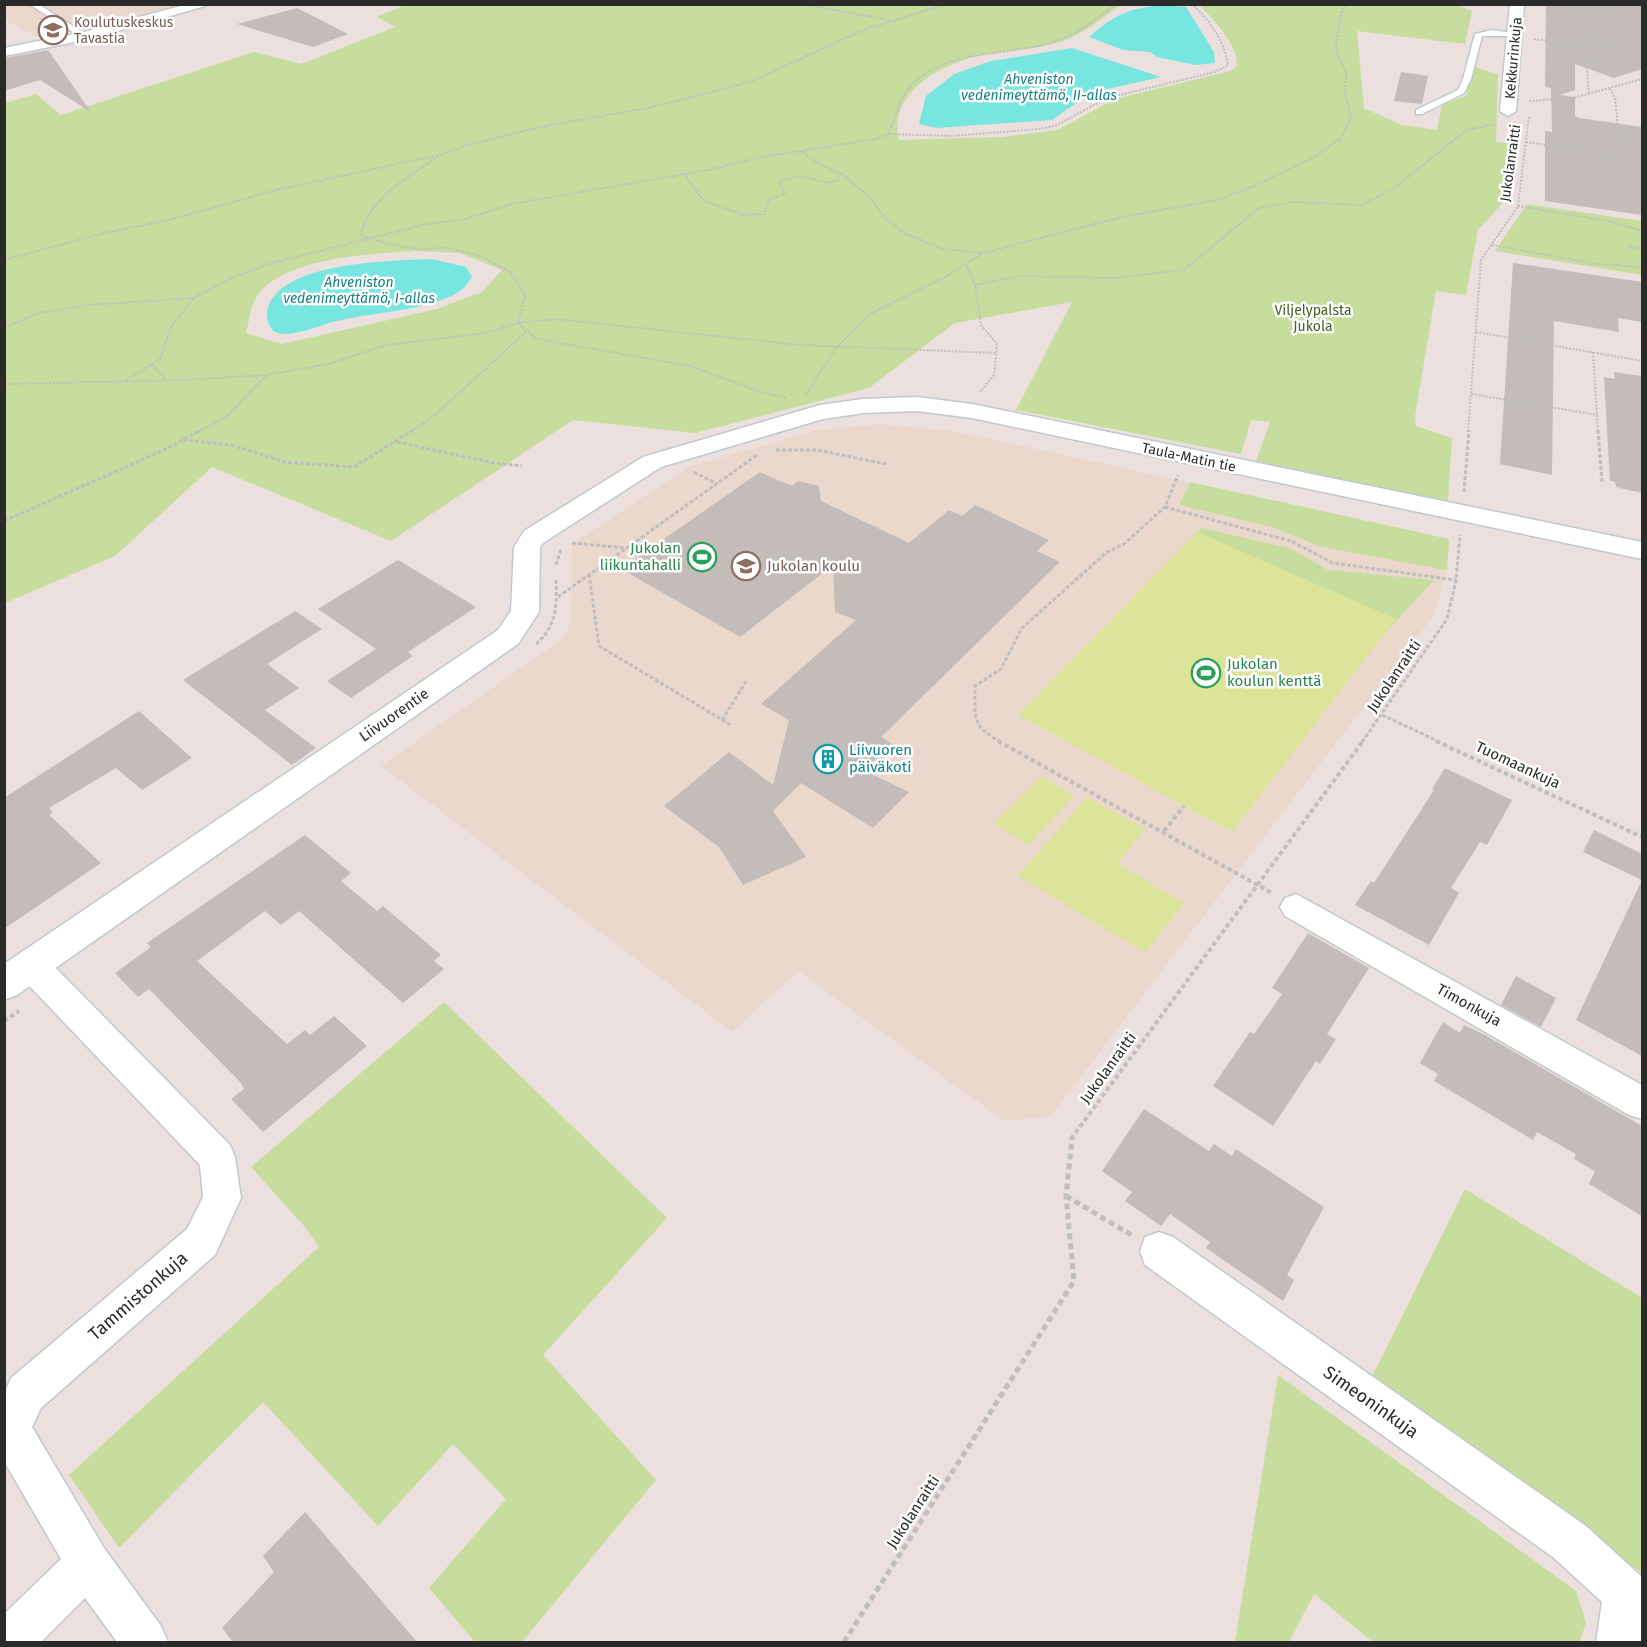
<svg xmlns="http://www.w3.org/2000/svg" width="1647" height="1647" viewBox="0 0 1647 1647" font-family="'Fira Sans',sans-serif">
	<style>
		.education { fill: #ebd8cd }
		.green { fill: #c7dd9d; fill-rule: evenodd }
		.pitch { fill: #dce49a }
		.water { fill: #77e5e0 }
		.building { fill: #c3bcb8 }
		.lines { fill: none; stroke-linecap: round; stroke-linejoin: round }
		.lane-casing { stroke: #c1c8cf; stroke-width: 3 }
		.street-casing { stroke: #c1c8cf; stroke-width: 3 }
		.secondary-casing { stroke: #c1c8cf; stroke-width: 3 }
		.path-far3 { stroke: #bfbfbf; stroke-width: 2; stroke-dasharray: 2 1.5; stroke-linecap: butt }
		.path-far2 { stroke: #bfbfbf; stroke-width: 3; stroke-dasharray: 4 2; stroke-linecap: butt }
		.path-far1 { stroke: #bfbfbf; stroke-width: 4; stroke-dasharray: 4.5 3; stroke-linecap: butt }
		.path { stroke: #bfbfbf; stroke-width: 5; stroke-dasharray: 6 4; stroke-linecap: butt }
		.lane { fill: #fff; fill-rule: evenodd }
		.street { fill: #fff; fill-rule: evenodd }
		.secondary { fill: #fff; fill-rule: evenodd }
		.labels { text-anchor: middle; stroke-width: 5; stroke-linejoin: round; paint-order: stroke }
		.far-education-label { font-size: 14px; fill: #785e54; stroke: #fff; text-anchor: start }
		.far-street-label { font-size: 14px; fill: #2a2a2a; stroke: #fff }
		.far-water-label { font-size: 14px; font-style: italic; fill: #168183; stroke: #fff }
		.far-park-label { font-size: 14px; fill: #42611f; stroke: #fff }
		.leisure-label { font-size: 15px; fill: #27864d; stroke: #fff; text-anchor: end }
		.education-label { font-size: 15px; fill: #785e54; stroke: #fff; text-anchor: start }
		.street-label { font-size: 15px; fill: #2a2a2a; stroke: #fff }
		.culture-label { font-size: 15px; fill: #0d838f; stroke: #fff; text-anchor: start }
		.near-street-label { font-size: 18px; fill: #2a2a2a; stroke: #fff }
	</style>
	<rect width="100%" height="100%" fill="#ebe0dd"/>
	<!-- education -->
	<g class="education">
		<path d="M4 5H184L41 39 5 20Z"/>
		<path d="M878 424 954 431 1449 539 1447 570 1434 615 1050 1117 1004 1121 798 971 732 1032 381 766 562 639 571 623 572 544 688 467 818 430Z"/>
	</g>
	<!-- green -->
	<g class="green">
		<path d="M407 4 1121 5C1103 17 1084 34 1063 41 1036 50 1006 50 978 56 938 66 888 93 899 140L1001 137 1057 130 1115 99 1230 71 1236 67C1242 49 1211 16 1199 5L1455 4 1472 11 1465 44 1357 31 1364 108 1402 125 1437 130 1442 104 1466 96 1474 67 1498 74 1496 142 1512 144 1507 198 1478 230 1466 295 1436 291 1415 416 1416 426 1452 438 1448 500 1436 501 1256 461 1270 422 1251 420 1241 454 1016 410 1072 302 955 323 869 388 695 433 573 420 391 541 212 467 115 556 5 603V103L36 94 61 115 254 52 301 64 395 27 377 17ZM414 251 460 253 502 270 482 292 437 309 282 344 246 333C249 323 250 307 256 298 280 257 372 254 414 251Z"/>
		<path d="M1527 204 1642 221V275L1495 251Z"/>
		<path d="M1190 482 1449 539 1447 570 1322 547 1272 527 1179 505Z"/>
		<path d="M1202 528 1292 549 1328 570 1434 580 1386 632 1187 543Z"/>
		<path d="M444 1002 667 1218 543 1355 656 1480 522 1642H475L429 1588 506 1499 453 1444 378 1526 263 1402 119 1548 69 1475 319 1247 304 1226 251 1167Z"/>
		<path d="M1465 1189 1642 1298V1573L1370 1381Z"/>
		<path d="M1278 1375 1576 1591 1586 1622 1580 1642H1373L1314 1594 1289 1642H1235Z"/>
	</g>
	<!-- pitch -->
	<g class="pitch">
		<path d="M1197 532 1396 619 1232 832 1018 715Z"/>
		<path d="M1042 776 1074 796 1028 845 994 824Z"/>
		<path d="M1087 797 1145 829 1117 864 1184 903 1145 953 1018 876Z"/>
	</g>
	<!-- water -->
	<g class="water">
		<path d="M1162 5 1186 7 1214 52 1215 63 1195 65 1157 57 1150 52 1123 50 1089 37C1116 14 1127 9 1162 5Z"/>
		<path d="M1072 48 1161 77 1090 93 1052 120 937 128 919 124 926 96 954 74 991 61Z"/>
		<path d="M431 259 466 267 472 277C466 287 459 293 449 297 413 312 374 312 337 321 322 324 290 339 275 332 269 328 266 318 267 312 276 261 392 261 431 259Z"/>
	</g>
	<!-- building -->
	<g class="building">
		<path d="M1546 4H1642V69L1614 78 1575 64V90L1560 95 1575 97V116L1579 118 1642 127V215L1545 201V131L1552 132 1551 88 1545 87Z"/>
		<path d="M297 8 348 34 313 47 237 24Z"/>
		<path d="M48 50 91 112 40 80 4 91V58Z"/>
		<path d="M1401 72 1428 76 1422 104 1394 101Z"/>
		<path d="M1513 263 1642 282V322L1618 318 1619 332 1554 321 1552 475 1500 464Z"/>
		<path d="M1614 372 1641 376 1642 493 1616 487 1615 482 1610 481 1604 377 1615 379Z"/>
		<path d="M760 472 792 486 798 481 819 486 821 501 909 543 949 510 962 516 975 505 1049 540 1037 551 1060 562 881 737 893 744 863 770 909 792 873 828 801 783 773 811 806 857 743 885 719 847 664 806 729 752 773 785 789 720 761 704 856 620 835 612 833 565 740 637 621 569Z"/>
		<path d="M398 560 476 607 408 652 413 656 351 698 327 681 376 649 318 609Z"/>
		<path d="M295 611 322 629 267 664 299 688 265 710 316 748 292 765 183 680Z"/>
		<path d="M139 711 192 758 142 790 116 768 49 808 53 812 49 815 101 863 4 929V798Z"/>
		<path d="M1445 768 1512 800 1487 845 1480 842 1451 888 1459 893 1429 945 1355 905 1371 881 1374 883 1434 790 1432 789Z"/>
		<path d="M1594 830 1642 854V1056L1576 1020 1642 880 1583 852Z"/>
		<path d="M305 835 351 873 341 881 377 911 383 906 441 955 434 961 444 969 403 1003 299 911 281 925 265 911 197 961 287 1044 305 1030 310 1035 334 1016 367 1046 263 1132 231 1099 244 1089 241 1083 149 989 138 997 115 973 151 947 147 943Z"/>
		<path d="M1308 933 1369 968 1327 1034 1336 1039 1320 1064 1316 1061 1273 1126 1213 1086 1250 1032 1254 1034 1282 994 1272 988Z"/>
		<path d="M1516 976 1556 998 1541 1027 1501 1005Z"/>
		<path d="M1443 1022 1460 1033 1464 1025 1485 1035 1642 1126V1216L1589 1184 1595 1171 1574 1159 1576 1154 1537 1132 1533 1140 1434 1081 1438 1074 1420 1063Z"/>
		<path d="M1144 1109 1209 1151 1214 1144 1232 1156 1236 1149 1324 1207 1287 1275 1294 1280 1283 1301 1206 1248 1210 1242 1170 1214 1161 1226 1125 1201 1132 1192 1102 1171Z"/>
		<path d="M305 1512 417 1642H233L222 1628 274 1572 263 1556Z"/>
	</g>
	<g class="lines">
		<!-- lane casing -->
		<g class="lane-casing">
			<g id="lane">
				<path d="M29 4H38L89 36 82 38Z"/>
				<path d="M1492 30 1519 34 1515 36H1482L1471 79 1464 93 1422 114H1416V110L1458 90 1463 79 1475 34Z"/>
			</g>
		</g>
		<!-- street casing -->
		<g class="street-casing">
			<g id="street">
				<path d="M188 4H212L90 39 4 56V48L84 32Z"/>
				<path d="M1510 4H1524L1516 111 1508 116 1500 111Z"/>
				<path d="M1296 894 1642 1085V1119L1629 1115 1285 916 1280 907 1285 898Z"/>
				<path d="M31 951 43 955 230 1145 235 1157 241 1198 215 1255 41 1408 32 1427 104 1548 161 1626 168 1642H117L85 1598 41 1642H4V1614L61 1559 4 1461V1394L11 1378 187 1229 203 1197 200 1165 19 975 15 965 19 955Z"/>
				<path d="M1159 1232 1173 1237 1586 1526 1642 1577V1642H1596L1602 1602 1554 1558 1145 1265 1140 1251 1145 1237Z"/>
			</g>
		</g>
		<!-- secondary casing -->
		<g class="secondary-casing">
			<path id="secondary" d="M917 397 972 404 1642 542V559L972 418 917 411 863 413 823 419 661 467 543 543 540 547 539 612 518 644 17 995 4 1000V964L498 630 511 611 514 547 524 531 643 457 820 405 863 399Z"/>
		</g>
		<!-- path-far3 -->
		<g class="path-far3">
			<path d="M801 4 890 20"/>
			<path d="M1578 4 1583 21"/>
			<path d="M1604 4V12L1640 24"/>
			<path d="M1579 9 1604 12"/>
			<path d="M1588 37 1632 51"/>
			<path d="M1534 39 1585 45 1589 95"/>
			<path d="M1586 65 1632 51 1642 55"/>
			<path d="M1610 89 1615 98 1618 127 1642 151"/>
			<path d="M1529 101 1573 98 1642 79"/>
			<path d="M888 134 952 136 1040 129 1057 125 1107 98 1215 72 1228 65C1224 40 1210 21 1192 4"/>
			<path d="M1526 142 1642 158"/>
			<path d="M801 151 816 162 842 174 869 196 885 218 904 233 943 249 982 253"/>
			<path d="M438 156C408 179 369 196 361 236L393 245 417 249 448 248 481 256 510 272 525 295 518 323 537 339 690 366 761 392 787 398"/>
			<path d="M684 174 704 201 743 215 764 214 769 199 785 194 779 181 801 176 829 183 838 180V172"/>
			<path d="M1518 206 1608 221 1642 231"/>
			<path d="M1492 245 1596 264 1642 267"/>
			<path d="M1627 246 1642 249"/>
			<path d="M4 260 104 233 169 220 276 190 439 155 471 144 550 125 648 108 750 82 863 30 947 4"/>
			<path d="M966 264 975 285 981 325 997 344 994 375 980 392"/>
			<path d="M975 285 1019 276 1116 278 1184 270 1259 208 1294 202 1362 205 1394 188 1467 130 1495 124"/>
			<path d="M4 328 39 313 87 305 194 298 231 278 272 263 422 225 465 219 512 204 708 170 767 156 876 139 888 134C896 120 898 101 909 88 944 48 1003 57 1050 43 1076 36 1095 20 1116 4"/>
			<path d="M1476 332 1642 361"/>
			<path d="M1593 352 1598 432"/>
			<path d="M152 364 166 380"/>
			<path d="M126 380 160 359 172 325 193 299"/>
			<path d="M4 384 185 380 266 375 329 364 386 345 487 333 518 323 556 319 800 345 996 353"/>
			<path d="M806 394 837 347 870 314 947 276 983 253 1122 217 1217 200 1252 187 1314 157 1340 139 1351 119 1345 91 1346 72 1337 55 1336 43 1343 7 1353 4"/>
			<path d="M1472 394 1597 415"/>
			<path d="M198 432 225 418 266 376"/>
			<path d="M411 432 436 414 527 331"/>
			<path d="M1468 432 1481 260 1518 206 1529 116"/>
		</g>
		<!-- path-far2 -->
		<g class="path-far2">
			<path d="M1598 430 1602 484"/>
			<path d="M183 440 231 445 285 462 354 467 413 430"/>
			<path d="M397 442 494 463 522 466"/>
			<path d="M776 450H817L886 464"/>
			<path d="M694 472 717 484"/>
			<path d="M1464 492 1469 430"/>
			<path d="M1165 507 1291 541 1333 563 1456 580"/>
			<path d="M4 521 164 450 201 430"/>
			<path d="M572 543 626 548"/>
			<path d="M556 565 561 549"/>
			<path d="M589 574 599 646 731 725"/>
			<path d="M558 597 757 455"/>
			<path d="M536 644C557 626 557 605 556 579"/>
			<path d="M1382 715 1440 742"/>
			<path d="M722 720 747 680"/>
			<path d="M1001 742C971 726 975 718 975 686L1001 669 1022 628 1107 552 1124 544 1165 507 1178 475"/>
			<path d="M1362 742 1447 619 1456 580 1460 535"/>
		</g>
		<!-- path-far1 -->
		<g class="path-far1">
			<path d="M998 741 1272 893"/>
			<path d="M1436 741 1642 837"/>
			<path d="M1164 831 1184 806"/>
			<path d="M4 1021 19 1011"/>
			<path d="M1071 1139 1363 741"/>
		</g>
		<!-- path -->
		<g class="path">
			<path d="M1066 1196 1133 1236"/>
			<path d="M844 1642 1074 1281 1066 1196 1072 1138"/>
		</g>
		<!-- lane -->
		<use href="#lane" class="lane"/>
		<!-- street -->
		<use href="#street" class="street"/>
		<!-- secondary -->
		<use href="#secondary" class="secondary"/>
	</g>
	<!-- icons -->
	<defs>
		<g id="school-ring" transform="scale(1.5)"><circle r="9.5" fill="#fff" stroke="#8d6e63" stroke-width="1.5"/><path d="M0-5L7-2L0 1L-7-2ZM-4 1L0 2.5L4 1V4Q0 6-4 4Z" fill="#8d6e63"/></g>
		<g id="stadium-ring" transform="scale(1.5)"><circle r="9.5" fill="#fff" stroke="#2e9e5b" stroke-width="1.5"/><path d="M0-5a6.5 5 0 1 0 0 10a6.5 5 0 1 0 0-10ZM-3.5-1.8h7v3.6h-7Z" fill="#2e9e5b"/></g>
		<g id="building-ring" transform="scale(1.5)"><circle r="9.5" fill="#fff" stroke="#0f9aa8" stroke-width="1.5"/><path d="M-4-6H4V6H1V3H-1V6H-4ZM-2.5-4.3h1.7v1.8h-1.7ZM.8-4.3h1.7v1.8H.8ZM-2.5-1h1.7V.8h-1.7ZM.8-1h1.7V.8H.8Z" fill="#0f9aa8"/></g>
	</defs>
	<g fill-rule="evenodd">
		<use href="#school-ring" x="53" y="30"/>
		<use href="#stadium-ring" x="702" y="557"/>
		<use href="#school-ring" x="746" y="566"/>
		<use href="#stadium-ring" x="1206" y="673"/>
		<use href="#building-ring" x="828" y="759"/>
	</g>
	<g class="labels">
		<!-- far-education labels -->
		<g class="far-education-label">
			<text x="74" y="27">Koulutuskeskus<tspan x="74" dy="16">Tavastia</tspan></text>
		</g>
		<!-- far-street labels -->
		<g class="far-street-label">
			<text transform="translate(1513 58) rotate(-85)" y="5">Kekkurinkuja</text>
			<text transform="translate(1510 163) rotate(-82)" y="5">Jukolanraitti</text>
			<text transform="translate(1189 457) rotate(12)" y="5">Taula-Matin tie</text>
		</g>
		<!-- far-water labels -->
		<g class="far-water-label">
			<text x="1039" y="84">Ahveniston<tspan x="1039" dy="16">vedenimeyttämö, II-allas</tspan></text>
			<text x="359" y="287">Ahveniston<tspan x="359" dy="16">vedenimeyttämö, I-allas</tspan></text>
		</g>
		<!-- far-park labels -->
		<g class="far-park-label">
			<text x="1313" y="315">Viljelypalsta<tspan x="1313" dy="16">Jukola</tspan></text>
		</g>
		<!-- leisure labels -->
		<g class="leisure-label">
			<text x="681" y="553">Jukolan<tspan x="681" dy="17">liikuntahalli</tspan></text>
			<text x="1227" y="669" text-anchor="start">Jukolan<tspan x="1227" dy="17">koulun kenttä</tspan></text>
		</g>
		<!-- education labels -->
		<g class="education-label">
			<text x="767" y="571">Jukolan koulu</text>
		</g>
		<!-- street labels -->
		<g class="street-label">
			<text transform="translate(1394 676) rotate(-56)" y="5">Jukolanraitti</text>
			<text transform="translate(394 715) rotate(-35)" y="5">Liivuorentie</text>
			<text transform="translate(1518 765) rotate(25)" y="5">Tuomaankuja</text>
			<text transform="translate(1469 1005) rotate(29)" y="5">Timonkuja</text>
			<text transform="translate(1108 1068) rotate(-54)" y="5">Jukolanraitti</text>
			<text transform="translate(913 1512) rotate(-57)" y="5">Jukolanraitti</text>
		</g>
		<!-- culture labels -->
		<g class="culture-label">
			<text x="849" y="755">Liivuoren<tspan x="849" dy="17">päiväkoti</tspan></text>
		</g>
		<!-- near-street labels -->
		<g class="near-street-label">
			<text transform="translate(138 1296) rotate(-41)" y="6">Tammistonkuja</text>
			<text transform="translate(1371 1402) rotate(35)" y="6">Simeoninkuja</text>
		</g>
	</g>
	<!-- border -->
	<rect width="1647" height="1647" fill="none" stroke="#2a2a2a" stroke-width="12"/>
</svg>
